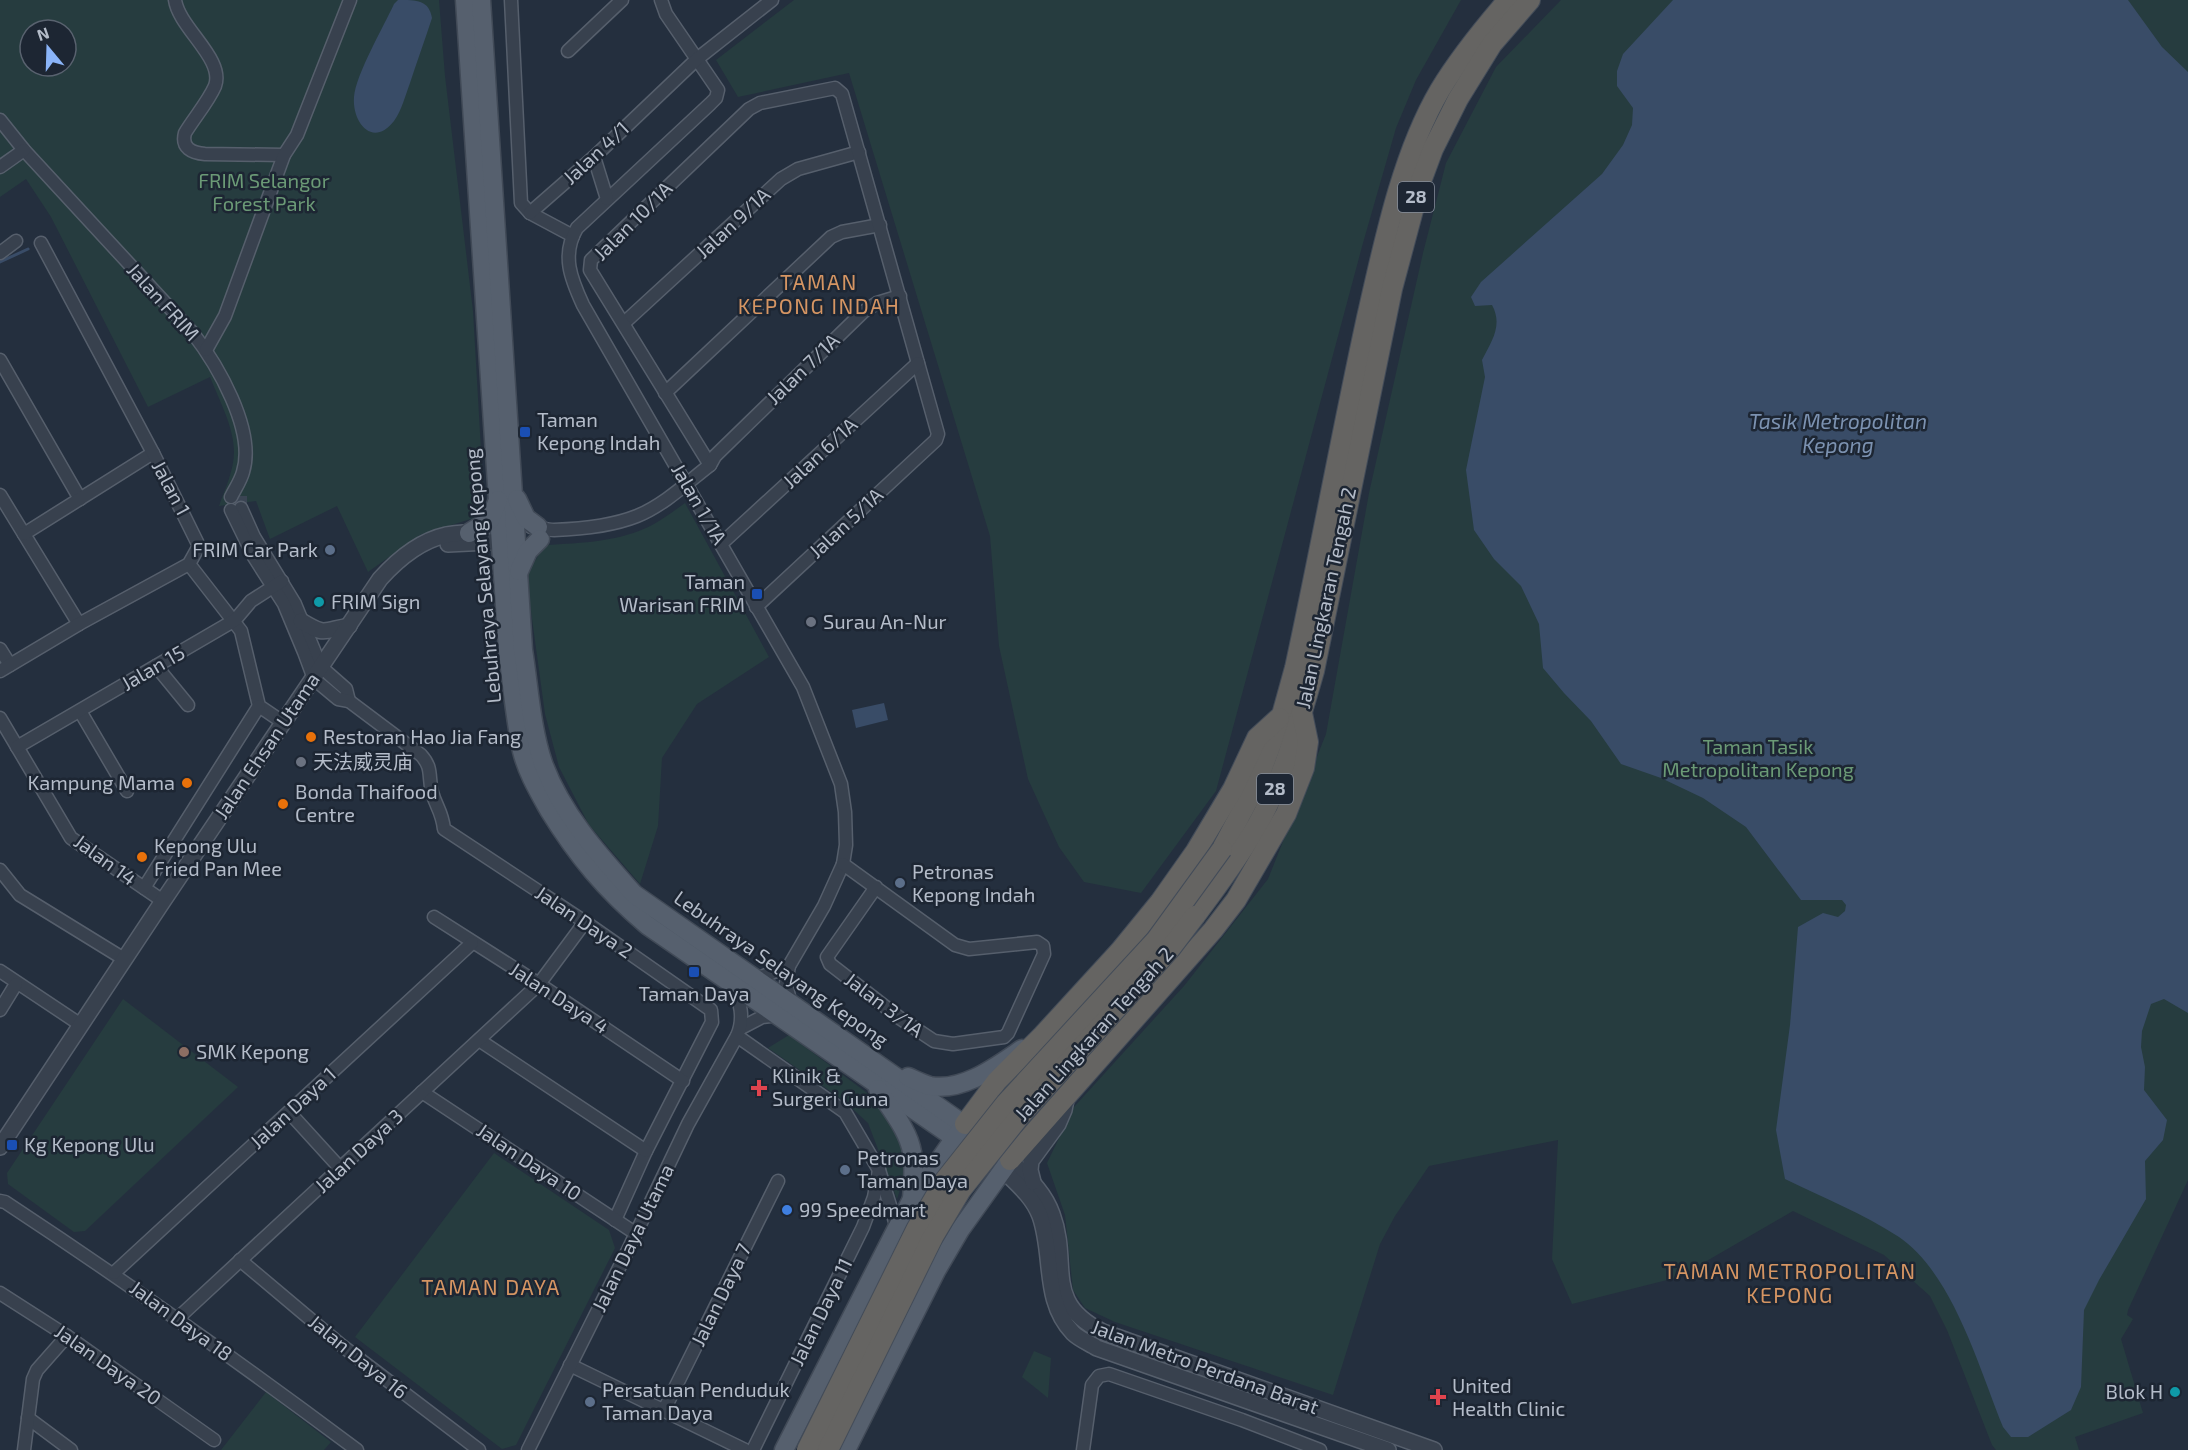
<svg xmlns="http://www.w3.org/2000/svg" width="2188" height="1450" viewBox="0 0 2188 1450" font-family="'Exo 2','Noto Sans SC',sans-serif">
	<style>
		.green { fill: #263c3f; fill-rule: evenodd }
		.water { fill: #394c67 }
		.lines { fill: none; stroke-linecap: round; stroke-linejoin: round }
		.stream { stroke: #394c67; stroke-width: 3 }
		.minor-tunnel { stroke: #3a4453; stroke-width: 12; stroke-dasharray: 12 6; stroke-linecap: butt }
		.minor-casing { stroke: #565f6c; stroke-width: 15 }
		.tertiary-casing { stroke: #565f6c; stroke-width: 18 }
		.primary-casing { stroke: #414a57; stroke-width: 21 }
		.trunk-casing { stroke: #434c59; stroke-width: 22 }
		.minor { stroke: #38414e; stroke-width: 12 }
		.tertiary { stroke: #38414e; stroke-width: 15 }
		.primary { stroke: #56606e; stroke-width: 18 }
		.trunk { stroke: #656462; stroke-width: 20 }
		.trunk-bridge-casing { stroke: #434c59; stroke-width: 22; stroke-linecap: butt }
		.trunk-bridge { stroke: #656462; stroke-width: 20 }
		.transit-dot { fill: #1a4fb4; stroke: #1d2633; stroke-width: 2 }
		.service-dot { fill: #5c6f8a; stroke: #1d2633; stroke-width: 2 }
		.culture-dot { fill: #0f9aa8; stroke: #1d2633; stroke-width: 2 }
		.worship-dot { fill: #6b7280; stroke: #1d2633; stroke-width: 2 }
		.food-dot { fill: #e8710a; stroke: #1d2633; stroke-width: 2 }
		.education-dot { fill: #8d6e63; stroke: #1d2633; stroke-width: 2 }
		.health-dot { fill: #e0444e; stroke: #1d2633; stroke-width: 2 }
		.shop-dot { fill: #3f7fe0; stroke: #1d2633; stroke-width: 2 }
		.labels { text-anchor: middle; stroke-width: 5; stroke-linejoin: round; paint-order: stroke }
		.shield { fill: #1d2633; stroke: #878f9c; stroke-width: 1.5 }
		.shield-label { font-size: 18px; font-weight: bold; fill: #b4bcc9 }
		.street-label { font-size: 20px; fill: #b4bcc9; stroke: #1d2633 }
		.park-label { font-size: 20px; fill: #6b9a76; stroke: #1d2633 }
		.poi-label { font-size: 20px; fill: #b4bcc9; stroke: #1d2633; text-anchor: start }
		.neighbourhood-label { font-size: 21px; letter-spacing: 1.5px; fill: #d59563; stroke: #1d2633 }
		.water-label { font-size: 21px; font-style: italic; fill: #7c92b1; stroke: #1d2633 }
	</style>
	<rect width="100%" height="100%" fill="#242f3e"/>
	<!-- green -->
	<g class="green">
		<path d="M0 0H439L445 76 473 311 484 502 477 517 420 535 368 572 337 506 270 539 256 501 219 506C225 489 234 470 234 452 234 427 219 400 210 377L148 407 51 217 26 179 0 197ZM30 30H66V66H30Z"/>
		<path d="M794 0H1461L1416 80 1396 128 1363 243 1216 791 1141 893 1084 882 1059 847 1028 779 999 646 990 536 849 73 738 97 716 60Z"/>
		<path d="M1561 0H2188V1180L2128 1310 2127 1315 2133 1319 2121 1339 2143 1413 2075 1437 2079 1450H1996L1992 1445 1947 1330 1930 1296 1884 1255 1793 1211 1679 1277 1572 1304 1552 1259 1558 1140 1429 1166 1395 1216 1380 1244 1333 1395 1115 1322 1085 1308 1073 1290 1065 1215 1047 1163 1074 1107 1184 986 1268 879 1326 734 1369 493 1423 253 1446 163 1496 67Z"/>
		<path d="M685 503 769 657 697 704 662 758 658 826 640 884 589 825 559 767 545 714 526 575 545 545C582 543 621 542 654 524 665 518 675 510 685 503Z"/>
		<path d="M123 999 238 1087 85 1231 74 1232 8 1184 7 1173Z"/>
		<path d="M789 1035 878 1101 901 1138 906 1171 897 1199 868 1123 843 1100 768 1048Z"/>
		<path d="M494 1153 609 1230 615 1248 516 1445 502 1449 355 1337Z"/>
		<path d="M1034 1351 1051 1358 1048 1398 1022 1377Z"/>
		<path d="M266 1392 331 1442 324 1450H221Z"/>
	</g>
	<!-- water -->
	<g class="water">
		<path d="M398 0C417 0 429 0 432 18 425 40 417 61 410 83 405 96 402 110 394 121 373 148 352 123 354 97 356 74 384 26 394 4Z"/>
		<path d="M1673 0H2128L2162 47 2188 72V1013L2164 999 2151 1004 2142 1031 2141 1047 2145 1067 2144 1090 2167 1120 2163 1140 2145 1161 2146 1199 2099 1280 2084 1310 2081 1387 2071 1410 2028 1437H2011L2003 1427C1979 1368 1953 1274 1899 1237 1864 1214 1822 1197 1785 1179L1776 1130 1790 1025 1798 927 1823 913 1838 917 1845 911 1846 905 1842 900H1801L1746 827 1703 798 1661 778 1621 764 1591 721 1564 693 1543 668 1539 624 1521 586 1494 559 1474 530 1466 470 1485 377 1482 360C1492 341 1503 325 1492 305L1475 306 1471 297 1481 282 1602 174 1623 145 1632 125 1633 108 1617 86V71L1623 54Z"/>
		<path d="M884 703 888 720 856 728 852 710Z"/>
	</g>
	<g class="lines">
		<!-- stream -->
		<path class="stream" d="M0 262 28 249"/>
		<!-- minor-tunnel -->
		<path class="minor-tunnel" d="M241 508V495"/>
		<!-- minor casing -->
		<g class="minor-casing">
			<g id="minor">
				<path d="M175 0C179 28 225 59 215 86 208 102 194 118 185 133 181 148 192 153 205 154L284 155"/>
				<path d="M511 0 521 203 530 213 573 236"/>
				<path d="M661 0 666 14 718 90 716 98 710 104 577 228C561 255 571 279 583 305L803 687 841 784 845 812 846 845 843 864 824 906 789 966 786 983 790 1001"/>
				<path d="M568 51 622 0"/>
				<path d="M0 120 24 150 192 332C217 364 256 430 243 472 241 480 235 489 231 497"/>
				<path d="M594 157 607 199"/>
				<path d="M0 167 24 150"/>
				<path d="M530 213 594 157 697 59 772 0"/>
				<path d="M0 253 16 241"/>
				<path d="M624 323 781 179 798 169 859 152"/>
				<path d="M206 350 225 316 284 155 297 135 350 0"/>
				<path d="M0 360 80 499"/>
				<path d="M665 393 831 237 842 232 880 225"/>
				<path d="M710 465 590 270 591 260 749 109 760 103 835 88 842 94 938 434 936 440 756 607"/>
				<path d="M0 495 79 624"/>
				<path d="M241 508 254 537 295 604 321 667 346 689 349 701"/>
				<path d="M231 510 254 557 284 604 304 652 314 679 338 699 349 701 421 755C433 768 428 776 432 792 436 807 442 811 444 829L585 922 711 1010 712 1022 646 1151 615 1220"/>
				<path d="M531 527C539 527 546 530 554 530 581 529 612 526 637 516 664 505 688 482 710 465L715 456 863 312 877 303 900 296"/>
				<path d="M24 534 153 453"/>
				<path d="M721 544 918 363"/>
				<path d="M189 564 241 631 259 706 284 723"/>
				<path d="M0 649 10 665"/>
				<path d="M156 666 188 705"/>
				<path d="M0 671 79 624 189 564 199 546 153 453 41 243"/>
				<path d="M80 711 127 791"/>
				<path d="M0 718 71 838 163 901"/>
				<path d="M17 747 235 620 251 601 282 581"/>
				<path d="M843 864 955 945 969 949 1037 942 1043 946 1044 954 1008 1033 1004 1037 953 1044 934 1041 901 1019 830 964 827 957 876 887"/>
				<path d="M0 870 20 895 124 959"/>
				<path d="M144 888 259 706"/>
				<path d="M434 917 539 984 683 1081"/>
				<path d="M0 971 81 1025"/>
				<path d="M756 979 789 966"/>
				<path d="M0 1010 16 984"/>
				<path d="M741 1028 762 1017 779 1015"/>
				<path d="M737 1036 845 1112 879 1170 897 1228"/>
				<path d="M479 1040 646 1151"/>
				<path d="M422 1092 635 1233"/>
				<path d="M289 1112 340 1168"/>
				<path d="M0 1201 5 1202C125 1281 242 1364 357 1450"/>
				<path d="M240 1260 341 1345 479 1450"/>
				<path d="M114 1273 472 943"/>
				<path d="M0 1293 67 1336 214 1440"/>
				<path d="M178 1318 539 984 585 922"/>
				<path d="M570 1365 745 1450"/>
				<path d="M664 1410 778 1181"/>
				<path d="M28 1418 71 1450"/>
				<path d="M24 1450 33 1379 37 1370 67 1336"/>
				<path d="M528 1450 628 1250 688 1124 737 1036C745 1018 740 1002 733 984"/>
				<path d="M753 1450 863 1227 874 1197 879 1170"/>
				<path d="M1083 1450 1092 1385 1099 1376 1109 1374 1242 1420 1320 1450"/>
			</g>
		</g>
		<!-- tertiary casing -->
		<g class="tertiary-casing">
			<g id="tertiary">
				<path d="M448 544 511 541"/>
				<path d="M301 621C326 636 322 631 349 626"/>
				<path d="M0 1147 163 901 380 579C398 559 419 541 446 535 457 533 469 533 479 532"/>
				<path d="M1010 1160C1026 1176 1044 1191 1052 1214 1071 1265 1042 1302 1103 1332L1434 1450"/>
				<path d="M1003 1170C1017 1184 1033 1197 1040 1216 1054 1255 1042 1301 1073 1333 1079 1339 1089 1343 1097 1348L1388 1450"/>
				<path d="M1033 1182 1030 1170 1031 1161 1058 1124 1064 1110 1066 1100"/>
			</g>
		</g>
		<!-- primary casing -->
		<g class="primary-casing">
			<g id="primary">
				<path d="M465 0 508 651C512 684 515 719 522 751 527 772 539 792 549 810 578 857 605 889 647 925L981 1156"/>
				<path d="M481 0 523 650C529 687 531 727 543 763 561 813 599 855 634 894L976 1133"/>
				<path d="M517 499 526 518 538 527"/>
				<path d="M469 533 490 520 498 500"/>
				<path d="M519 571 528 551 540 539"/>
				<path d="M908 1077C915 1080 923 1084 930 1086 963 1092 997 1066 1022 1049"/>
				<path d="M878 1089C890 1109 908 1129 912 1152 915 1167 913 1183 912 1199"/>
				<path d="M784 1450 897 1228 911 1201 961 1129"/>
				<path d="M846 1450 936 1271 960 1230 1010 1160 998 1150"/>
			</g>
		</g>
		<!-- trunk casing -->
		<g class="trunk-casing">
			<g id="trunk">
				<path d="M1222 849 1255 787 1282 715 1295 668C1320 553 1341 437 1366 322 1383 248 1401 156 1440 90 1460 57 1483 29 1508 0"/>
				<path d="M1195 916C1217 886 1240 856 1258 824 1284 776 1299 723 1314 671L1392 289 1420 184 1433 149 1458 99 1492 44 1530 0"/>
				<path d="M965 1124 997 1081 1043 1035 1120 951 1160 902 1196 851 1233 789 1257 738 1279 718"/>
				<path d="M1010 1160 1213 930 1236 900 1286 814 1304 768 1308 742 1302 713"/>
			</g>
		</g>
		<!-- minor -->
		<use href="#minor" class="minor"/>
		<!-- tertiary -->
		<use href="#tertiary" class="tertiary"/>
		<!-- primary -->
		<use href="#primary" class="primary"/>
		<!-- trunk -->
		<use href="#trunk" class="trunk"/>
		<!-- trunk-bridge casing -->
		<g class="trunk-bridge-casing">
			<g id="trunk-bridge">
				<path d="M807 1450 917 1228 945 1180 1006 1103 1156 940 1222 849"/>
				<path d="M828 1450 933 1237 961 1190 1020 1116 1170 949 1195 916"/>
			</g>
		</g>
		<!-- trunk-bridge -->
		<use href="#trunk-bridge" class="trunk-bridge"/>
	</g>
	<!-- markers -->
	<g class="transit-dot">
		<rect x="519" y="426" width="12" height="12" rx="3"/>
		<rect x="751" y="588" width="12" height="12" rx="3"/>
		<rect x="688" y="966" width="12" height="12" rx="3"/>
		<rect x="6" y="1139" width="12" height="12" rx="3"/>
	</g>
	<g class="service-dot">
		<circle cx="330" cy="550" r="6"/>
		<circle cx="900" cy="883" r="6"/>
		<circle cx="845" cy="1170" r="6"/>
		<circle cx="590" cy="1402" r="6"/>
	</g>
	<g class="culture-dot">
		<circle cx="319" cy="602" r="6"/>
		<circle cx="2175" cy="1392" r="6"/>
	</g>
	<g class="worship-dot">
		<circle cx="811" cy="622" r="6"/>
		<circle cx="301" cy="762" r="6"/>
	</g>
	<g class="food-dot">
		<circle cx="311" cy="737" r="6"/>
		<circle cx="187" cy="783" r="6"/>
		<circle cx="283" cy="804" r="6"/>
		<circle cx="142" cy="857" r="6"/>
	</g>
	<circle class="education-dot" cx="184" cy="1052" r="6"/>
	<g class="health-dot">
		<path d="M756 1079h6v6h6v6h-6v6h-6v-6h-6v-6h6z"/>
		<path d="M1435 1388h6v6h6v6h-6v6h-6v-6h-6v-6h6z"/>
	</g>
	<circle class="shop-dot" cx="787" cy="1210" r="6"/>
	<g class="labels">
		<!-- shield labels -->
		<g class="shield">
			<rect x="1398" y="182" width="36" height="30" rx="4.5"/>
			<rect x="1257" y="774" width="36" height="30" rx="4.5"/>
		</g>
		<g class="shield-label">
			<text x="1416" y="203">28</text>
			<text x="1275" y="795">28</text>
		</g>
		<!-- street labels -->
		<g class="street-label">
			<text transform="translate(596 153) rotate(-43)" y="7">Jalan 4/1</text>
			<text transform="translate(633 221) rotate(-45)" y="7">Jalan 10/1A</text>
			<text transform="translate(733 223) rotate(-43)" y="7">Jalan 9/1A</text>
			<text transform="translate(163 302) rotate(48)" y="7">Jalan FRIM</text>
			<text transform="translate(803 369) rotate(-44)" y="7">Jalan 7/1A</text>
			<text transform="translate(820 453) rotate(-43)" y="7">Jalan 6/1A</text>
			<text transform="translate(171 488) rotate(62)" y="7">Jalan 1</text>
			<text transform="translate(699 504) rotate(60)" y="7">Jalan 1/1A</text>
			<text transform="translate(846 523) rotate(-43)" y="7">Jalan 5/1A</text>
			<text transform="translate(483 576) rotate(-95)" y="7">Lebuhraya Selayang Kepong</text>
			<text transform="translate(1326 598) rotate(-78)" y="7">Jalan Lingkaran Tengah 2</text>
			<text transform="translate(153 668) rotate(-30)" y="7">Jalan 15</text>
			<text transform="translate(267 746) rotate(-56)" y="7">Jalan Ehsan Utama</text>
			<text transform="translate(105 860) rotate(36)" y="7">Jalan 14</text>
			<text transform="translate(584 922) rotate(34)" y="7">Jalan Daya 2</text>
			<text transform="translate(781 969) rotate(35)" y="7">Lebuhraya Selayang Kepong</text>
			<text transform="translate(559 998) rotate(33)" y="7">Jalan Daya 4</text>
			<text transform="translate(884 1005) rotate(37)" y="7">Jalan 3/1A</text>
			<text transform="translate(1094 1034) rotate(-48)" y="7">Jalan Lingkaran Tengah 2</text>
			<text transform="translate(293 1108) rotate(-43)" y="7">Jalan Daya 1</text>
			<text transform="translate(359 1151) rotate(-43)" y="7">Jalan Daya 3</text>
			<text transform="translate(529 1162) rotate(34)" y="7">Jalan Daya 10</text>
			<text transform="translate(633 1238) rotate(-64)" y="7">Jalan Daya Utama</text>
			<text transform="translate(721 1295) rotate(-64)" y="7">Jalan Daya 7</text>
			<text transform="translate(821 1312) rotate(-64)" y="7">Jalan Daya 11</text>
			<text transform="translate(181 1321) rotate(36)" y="7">Jalan Daya 18</text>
			<text transform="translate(358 1357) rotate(39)" y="7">Jalan Daya 16</text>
			<text transform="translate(108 1365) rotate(35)" y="7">Jalan Daya 20</text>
			<text transform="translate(1205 1367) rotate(20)" y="7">Jalan Metro Perdana Barat</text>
		</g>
		<!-- park labels -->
		<g class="park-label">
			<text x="264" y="188">FRIM Selangor<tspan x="264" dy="23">Forest Park</tspan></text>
			<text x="1758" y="754">Taman Tasik<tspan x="1758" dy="23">Metropolitan Kepong</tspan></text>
		</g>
		<!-- poi labels -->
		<g class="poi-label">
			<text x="537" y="427">Taman<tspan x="537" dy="23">Kepong Indah</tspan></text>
			<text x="318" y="557" text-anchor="end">FRIM Car Park</text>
			<text x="745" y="589" text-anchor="end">Taman<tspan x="745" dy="23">Warisan FRIM</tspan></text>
			<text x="331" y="609">FRIM Sign</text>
			<text x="823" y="629">Surau An-Nur</text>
			<text x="323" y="744">Restoran Hao Jia Fang</text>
			<text x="313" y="769">天法威灵庙</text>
			<text x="175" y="790" text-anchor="end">Kampung Mama</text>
			<text x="295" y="799">Bonda Thaifood<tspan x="295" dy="23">Centre</tspan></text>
			<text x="154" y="853">Kepong Ulu<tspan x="154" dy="23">Fried Pan Mee</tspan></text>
			<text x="912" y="879">Petronas<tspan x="912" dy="23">Kepong Indah</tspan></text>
			<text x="694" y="1001" text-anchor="middle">Taman Daya</text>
			<text x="196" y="1059">SMK Kepong</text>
			<text x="772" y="1083">Klinik &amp;<tspan x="772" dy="23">Surgeri Guna</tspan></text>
			<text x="24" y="1152">Kg Kepong Ulu</text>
			<text x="857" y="1165">Petronas<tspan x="857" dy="23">Taman Daya</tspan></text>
			<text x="799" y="1217">99 Speedmart</text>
			<text x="1452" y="1393">United<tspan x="1452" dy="23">Health Clinic</tspan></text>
			<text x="602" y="1397">Persatuan Penduduk<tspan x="602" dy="23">Taman Daya</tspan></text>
			<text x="2163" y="1399" text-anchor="end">Blok H</text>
		</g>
		<!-- neighbourhood labels -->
		<g class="neighbourhood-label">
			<text x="819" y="290">TAMAN<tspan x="819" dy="24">KEPONG INDAH</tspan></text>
			<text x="1790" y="1279">TAMAN METROPOLITAN<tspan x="1790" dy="24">KEPONG</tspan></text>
			<text x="491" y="1295">TAMAN DAYA</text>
		</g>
		<!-- water labels -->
		<g class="water-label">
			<text x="1838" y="429">Tasik Metropolitan<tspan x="1838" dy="24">Kepong</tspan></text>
		</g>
	</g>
	<!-- north arrow -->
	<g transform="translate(48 48) rotate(341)"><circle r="28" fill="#1d2633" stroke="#59626f" stroke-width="1.5"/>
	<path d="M0-4.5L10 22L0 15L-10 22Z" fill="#8ab4f8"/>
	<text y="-9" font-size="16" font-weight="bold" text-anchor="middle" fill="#b4bcc9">N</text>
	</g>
</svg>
